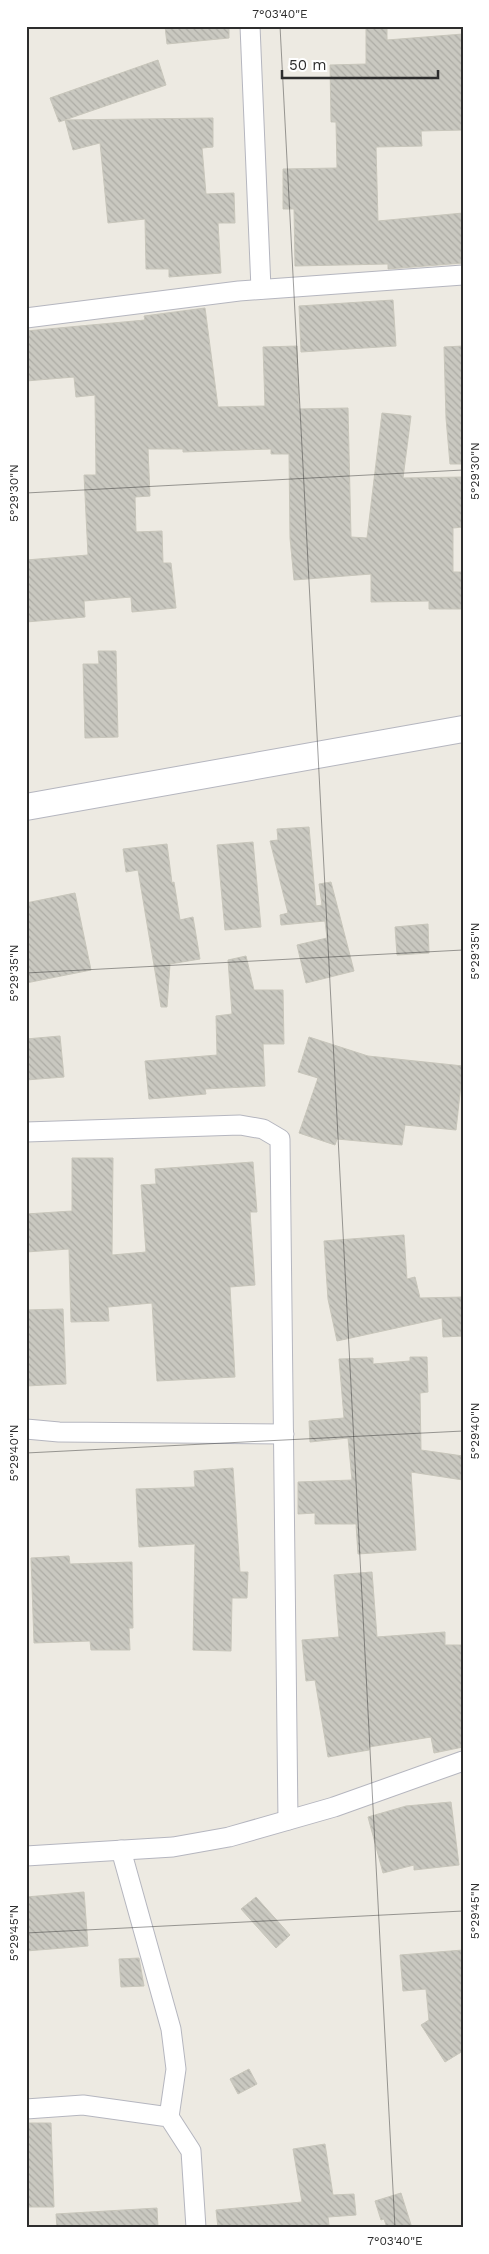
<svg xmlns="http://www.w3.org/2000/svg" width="489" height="2254" viewBox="0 0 489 2254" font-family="'Work Sans',sans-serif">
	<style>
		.building { fill: url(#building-back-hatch); stroke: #c8c6bb }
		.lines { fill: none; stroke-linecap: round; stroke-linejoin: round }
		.minor-casing { stroke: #b5b6bf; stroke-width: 21 }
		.secondary-casing { stroke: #b5b6bf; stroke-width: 28 }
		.minor { stroke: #fff; stroke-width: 19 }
		.secondary { stroke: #fff; stroke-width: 26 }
		.ticks { fill: none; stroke: #2d2d2d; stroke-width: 1; stroke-opacity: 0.45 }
		.neatline { fill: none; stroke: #2d2d2d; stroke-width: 2 }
		.ticks-label { font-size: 12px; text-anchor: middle; fill: #2d2d2d }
	</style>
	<defs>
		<pattern id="building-back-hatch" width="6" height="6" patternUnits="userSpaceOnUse" patternTransform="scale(1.25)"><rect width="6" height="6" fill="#c9c8c0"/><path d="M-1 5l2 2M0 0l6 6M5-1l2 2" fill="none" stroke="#adaca5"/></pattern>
	</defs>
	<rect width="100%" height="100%" fill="#edeae2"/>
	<!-- building -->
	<g class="building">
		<path d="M165 26H229V38L167 44Z"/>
		<path d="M366 26H387V40L463 34V130L421 131 422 146 376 147 378 221 463 213V263L388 269V264L295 266 294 209H283V169L337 168 336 122H331L330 65 366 64Z"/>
		<path d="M158 60 166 85 59 122 50 98Z"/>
		<path d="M213 118V147L202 148 206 194 234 193 235 223H218L221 273 169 277V269H146L145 219 108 223 100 143 73 150 65 120Z"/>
		<path d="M393 300 396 346 301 352 299 306Z"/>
		<path d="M205 308 218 407 265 406 263 347 297 346 299 409 348 408 351 537 367 538 382 413 411 416 403 478 463 477V527L453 528V572H463V609H429V601L371 602V574L294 580 290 538 289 454H271V449L183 452V449H148L150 496 135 497 136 532 162 531 163 563H171L176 608 132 612 131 597 84 601 85 617 26 622V560L88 555 84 475H96L95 395 76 397 74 377 26 381V331L145 320 144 316Z"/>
		<path d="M463 346V464H450L446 418 444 347Z"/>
		<path d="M98 651H116L118 737 85 738 83 664H99Z"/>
		<path d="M309 827 316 906 322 905 319 884 331 882 354 971 306 983 297 945 327 938 325 921 281 925 280 915 288 913 270 841 278 840 277 829Z"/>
		<path d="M253 842 261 927 225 930 217 845Z"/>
		<path d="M167 844 172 883 174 882 180 920 193 917 200 959 170 964 167 1007H161L138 870 126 872 123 849Z"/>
		<path d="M75 893 91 970 26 983V903Z"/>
		<path d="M428 924 429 953 397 955 395 927Z"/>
		<path d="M246 956 254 990H283L284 1044H263L265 1086 205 1089 206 1094 149 1099 145 1061 217 1055 216 1016 232 1014 228 960Z"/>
		<path d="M60 1036 64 1077 26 1080V1039Z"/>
		<path d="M309 1037 368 1056 463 1066 456 1130 405 1125 402 1145 337 1139 335 1145 299 1133 318 1078 298 1072Z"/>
		<path d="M72 1158H113L112 1255 146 1252 141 1185 156 1184 155 1169 253 1162 257 1212H250L255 1285 230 1287 235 1377 157 1381 152 1303 108 1307 109 1321 71 1322 69 1249 26 1252V1214L72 1211Z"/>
		<path d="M404 1235 407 1279 415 1277 420 1298 463 1297V1336L443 1337 442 1318 337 1341 328 1299 324 1241Z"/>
		<path d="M63 1309 66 1384 26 1386V1310Z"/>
		<path d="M410 1357H427L428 1392 420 1393 421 1450 463 1456V1480L411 1472 416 1550 358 1554 356 1524H315V1513L298 1514V1482L352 1480 348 1438 310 1442 309 1421 344 1418 339 1359 373 1358V1364L410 1361Z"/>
		<path d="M233 1468 240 1572H248L247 1598H232L231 1651 193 1650 195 1544 139 1547 136 1489 195 1487 194 1471Z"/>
		<path d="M69 1556 70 1564 132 1562 133 1628H129L130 1650H91L90 1641 34 1643 31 1558Z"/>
		<path d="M372 1572 377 1637 445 1632V1645H463V1747L434 1753 431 1737 369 1747V1750L328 1757 315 1680 306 1681 302 1640 339 1637 334 1575Z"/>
		<path d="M451 1802 459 1865 414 1870V1865L383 1873 368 1817 406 1806Z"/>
		<path d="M84 1892 88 1946 26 1951V1897Z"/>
		<path d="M256 1897 290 1935 276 1948 241 1909Z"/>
		<path d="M463 1950V2051L445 2062 421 2025 429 2020 426 1989 403 1991 400 1955Z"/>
		<path d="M139 1958 144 1986 121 1987 119 1959Z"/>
		<path d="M249 2069 257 2084 238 2094 230 2079Z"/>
		<path d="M26 2123H51L54 2207H26Z"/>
		<path d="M325 2144 333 2195 354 2194 356 2215 328 2217 329 2225 297 2228H218L216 2210 302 2202 293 2149Z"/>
		<path d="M401 2193 412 2228H387L384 2219 381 2220 375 2201Z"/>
		<path d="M157 2208 158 2228H57L56 2214Z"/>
	</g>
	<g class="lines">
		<!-- minor casing -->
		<g class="minor-casing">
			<g id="minor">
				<path d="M250 26 261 289"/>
				<path d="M26 318 239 291 463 275"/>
				<path d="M26 1132 240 1125 263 1129 280 1139 288 1820"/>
				<path d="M26 1429 59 1432 284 1434"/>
				<path d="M121 1850 171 2029 176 2069 169 2117"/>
				<path d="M26 1856 173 1847 229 1837 334 1807 463 1761"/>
				<path d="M26 2109 83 2105 169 2117 191 2151 196 2228"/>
			</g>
		</g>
		<!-- secondary casing -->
		<g class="secondary-casing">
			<path id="secondary" d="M26 807 463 729"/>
		</g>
		<!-- minor -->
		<use href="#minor" class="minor"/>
		<!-- secondary -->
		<use href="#secondary" class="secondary"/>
	</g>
	<!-- ticks -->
	<path class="ticks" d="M280 26 395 2228M26 493 463 470M26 973 463 950M26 1453 463 1431M26 1933 463 1911"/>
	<!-- border -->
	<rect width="489" height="2254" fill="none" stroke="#ffffff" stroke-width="55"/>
	<!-- scale -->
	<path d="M282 70v8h156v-8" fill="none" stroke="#2d2d2d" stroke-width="2.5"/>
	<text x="289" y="70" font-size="15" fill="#2d2d2d" stroke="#ffffff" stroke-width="4" paint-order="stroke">50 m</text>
	<rect x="28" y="28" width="434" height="2198" class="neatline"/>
	<g class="ticks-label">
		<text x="280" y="18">7°03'40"E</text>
		<text transform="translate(475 471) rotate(-90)" y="4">5°29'30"N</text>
		<text transform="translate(14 493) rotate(-90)" y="4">5°29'30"N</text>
		<text transform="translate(475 951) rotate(-90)" y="4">5°29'35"N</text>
		<text transform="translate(14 973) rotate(-90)" y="4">5°29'35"N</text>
		<text transform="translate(475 1431) rotate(-90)" y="4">5°29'40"N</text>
		<text transform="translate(14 1453) rotate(-90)" y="4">5°29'40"N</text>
		<text transform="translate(475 1911) rotate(-90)" y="4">5°29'45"N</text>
		<text transform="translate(14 1933) rotate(-90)" y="4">5°29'45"N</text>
		<text x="395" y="2245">7°03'40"E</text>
	</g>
</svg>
